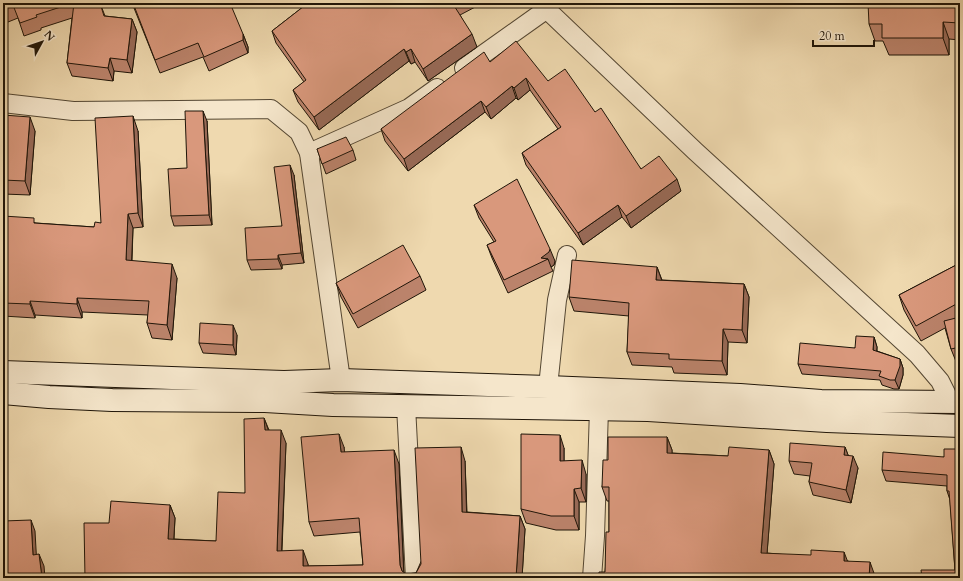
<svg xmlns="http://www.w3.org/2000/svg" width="963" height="581" viewBox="0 0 963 581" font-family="Cardo,serif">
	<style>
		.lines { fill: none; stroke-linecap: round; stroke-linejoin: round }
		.minor-casing { stroke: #534632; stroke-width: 20 }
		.secondary-casing { stroke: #1f1508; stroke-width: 24 }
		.minor { stroke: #f5e6cb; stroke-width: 18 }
		.secondary { stroke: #f5e6cb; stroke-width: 22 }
		.wall { fill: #bb836b; stroke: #1f1508 }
		.shaded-wall { fill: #986a57; stroke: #1f1508 }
		.building { fill: #d9987c; stroke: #1f1508 }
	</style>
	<rect width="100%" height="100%" fill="#efd9af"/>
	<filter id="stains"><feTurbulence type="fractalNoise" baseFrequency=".005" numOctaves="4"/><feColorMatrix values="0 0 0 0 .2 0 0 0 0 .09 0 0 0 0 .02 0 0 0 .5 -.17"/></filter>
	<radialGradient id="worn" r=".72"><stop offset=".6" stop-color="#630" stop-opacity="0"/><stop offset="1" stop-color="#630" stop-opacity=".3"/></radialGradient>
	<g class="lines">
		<!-- minor casing -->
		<g class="minor-casing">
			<g id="minor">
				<path d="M540 3 695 151 917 354 940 381 950 401"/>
				<path d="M464 68 547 9"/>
				<path d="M3 103 73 111 271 109 299 132 309 153 341 380"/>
				<path d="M309 153 409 108 437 88"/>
				<path d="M548 387 557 300 567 255"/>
				<path d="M406 406 415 578"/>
				<path d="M592 578 595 536 599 409"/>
			</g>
		</g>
		<!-- secondary casing -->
		<g class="secondary-casing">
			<g id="secondary">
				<path d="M3 372 284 382 341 380 548 387 740 395 821 401 960 402"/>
				<path d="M3 393 49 397 112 400 265 401 333 405 648 410 827 421 960 426"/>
			</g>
		</g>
		<!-- minor -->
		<use href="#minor" class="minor"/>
		<!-- secondary -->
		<use href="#secondary" class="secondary"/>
	</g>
	<!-- wall -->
	<g class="wall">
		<path d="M3 3H100L105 16 132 19 137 32 132 73 114 71 113 81 72 76 67 63 72 18 41 28V30L24 36 18 18 3 24Z"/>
		<path d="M132 3 243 34 248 47V53L209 71 203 57 160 73Z"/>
		<path d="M308 3H478L479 5 460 15 477 47 428 81 415 62 411 64 409 61 319 130 298 102 293 90 304 82 276 43 272 31Z"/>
		<path d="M960 3V40L949 39V55H889L883 41H875L869 24Z"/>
		<path d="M490 62 548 81 595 112 641 169 681 191 631 228 622 217 583 245 526 165 522 153 558 129 530 90 518 100 516 98 491 119 485 112 408 171 385 141 381 129Z"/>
		<path d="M3 115 35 131 30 195 3 194Z"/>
		<path d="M207 121 212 225 174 226 171 216Z"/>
		<path d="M138 131 143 227 133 228 132 261 177 278 172 340 152 338 147 323 148 315 82 312V318L35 315V318L3 316V216L36 223 94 227 101 223Z"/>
		<path d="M317 149 353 150 356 160 326 174Z"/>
		<path d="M294 175 304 263 282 265V269L251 270 247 260 282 226Z"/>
		<path d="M474 205 555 261 554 265 551 267 553 271 508 293 492 258 487 245 494 242 479 218Z"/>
		<path d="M960 263V363L957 364 951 349 945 328 921 341 904 310 899 295Z"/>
		<path d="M657 267 662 280 744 284 749 297 747 343 728 342 727 375 674 373 672 367 632 365 627 352 629 316 574 311 569 297Z"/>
		<path d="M420 276 426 290 358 328 341 297 336 283Z"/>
		<path d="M237 335 236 355 203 353 199 343Z"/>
		<path d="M874 337 877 347V351L900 359 903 368V375L899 389H894L882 385 880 380 802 374 798 364 855 348Z"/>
		<path d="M264 418 269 430 286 443 282 551 308 564V566L363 565 360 532 314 536 309 522 344 447V452L399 464 404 573 406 574 416 573 465 461 467 512 520 516 525 529 522 578H85L109 523 170 505 175 518 174 539 216 541 245 493Z"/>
		<path d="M667 437 672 450V453L728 456 769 450 774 464 767 553 848 561 875 576V578H599L605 572 609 532V501H607L602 487 608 460Z"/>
		<path d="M845 447 848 455 858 468 851 503 813 495 809 482 810 476 794 474 789 461Z"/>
		<path d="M564 448V461L586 474V502H579V530H556L526 523 521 509Z"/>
		<path d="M960 449 955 570 950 500 947 491V486L886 481 882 470 944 457Z"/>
	</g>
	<!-- shaded-wall -->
	<g class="shaded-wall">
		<path d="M132 19 137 32 132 73 127 60Z"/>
		<path d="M943 22 949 39V55L943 38Z"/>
		<path d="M243 34 248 47V53L243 40Z"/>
		<path d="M472 34 477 47 428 81 423 69Z"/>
		<path d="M404 49 409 61 319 130 314 117Z"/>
		<path d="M411 49 415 62 411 64 406 52Z"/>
		<path d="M110 58 114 71 113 81 108 68Z"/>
		<path d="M526 78 530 90 518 100 514 88Z"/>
		<path d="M512 86 516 98 491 119 486 107Z"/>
		<path d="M481 101 485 112 408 171 404 159Z"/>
		<path d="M203 111 207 121 212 225 209 215Z"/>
		<path d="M133 116 138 131 143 227 138 213Z"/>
		<path d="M30 117 35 131 30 195 25 181Z"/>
		<path d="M290 165 294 175 304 263 301 253Z"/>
		<path d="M677 179 681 191 631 228 626 216Z"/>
		<path d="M618 205 622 217 583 245 578 233Z"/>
		<path d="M128 214 133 228 131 274 126 260Z"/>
		<path d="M550 249 555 261 554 265 551 267 548 259 541 258Z"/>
		<path d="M278 255 282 265V269L278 259Z"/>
		<path d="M172 264 177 278 172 340 167 325Z"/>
		<path d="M657 267 662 281 656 280Z"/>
		<path d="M744 284 749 297 747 343 742 330Z"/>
		<path d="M77 298 82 312V318L77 304Z"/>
		<path d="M30 301 35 315V318L30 304Z"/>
		<path d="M233 325 237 335 236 355 233 345Z"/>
		<path d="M723 329 728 342 727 375 722 361Z"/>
		<path d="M874 337 877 347 876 359 873 350Z"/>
		<path d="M900 359 903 368V375L899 389 895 380Z"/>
		<path d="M264 418 269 432 265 430Z"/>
		<path d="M281 430 286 443 281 564 277 551Z"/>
		<path d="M339 434 344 447 346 465 341 452Z"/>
		<path d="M560 435 564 448V474L560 461Z"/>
		<path d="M667 437 672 450V466L667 453Z"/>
		<path d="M461 447 465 461 467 525 462 512Z"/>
		<path d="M845 447 850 460 844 455Z"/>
		<path d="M394 450 399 464 404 578 400 565Z"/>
		<path d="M769 450 774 464 766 567 761 553Z"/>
		<path d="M853 456 858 468 851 503 846 490Z"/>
		<path d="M582 460 586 474V502L581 488Z"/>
		<path d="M574 489 579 502V530L574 516Z"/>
		<path d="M170 505 175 518 173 552 168 539Z"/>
		<path d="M520 516 525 529 522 578H516Z"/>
		<path d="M31 520 35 531 37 567 33 555Z"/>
		<path d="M303 550 308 564V578L303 566Z"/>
		<path d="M844 552 849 565 844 561Z"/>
		<path d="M39 554 44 566 45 578H42Z"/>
		<path d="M870 562 875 576V578H869Z"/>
	</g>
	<!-- building -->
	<g class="building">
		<path d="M3 3H73L36 15 37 17 20 23 13 5 3 9Z"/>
		<path d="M74 3H100L104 16 132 19 127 60 110 58 108 68 67 63Z"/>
		<path d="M133 3H230L243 34V40L204 57 198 43 155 60Z"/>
		<path d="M308 3H454L453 4 472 34 423 69 411 49 406 52 404 49 314 117 293 90 306 80 272 31Z"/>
		<path d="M868 3H960V23L943 22V38H882V24H869Z"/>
		<path d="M516 41 548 81 565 69 595 112 601 108 641 169 659 156 677 179 626 216 618 205 578 233 522 153 561 127 526 78 514 88 512 86 486 107 481 101 404 159 381 129 484 52 490 62Z"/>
		<path d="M185 111H203L209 215 171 216 168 169 187 168Z"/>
		<path d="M3 115 30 117 25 181 3 180Z"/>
		<path d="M133 116 138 213 128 214 126 260 172 264 167 325 147 323 149 301 77 298V304L30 301V304L3 303V216L34 218V223L94 227 95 222 101 223 95 118Z"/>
		<path d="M346 137 353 150 322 164 317 149Z"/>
		<path d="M290 165 301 253 278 255V259L247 260 245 228 282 226 274 167Z"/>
		<path d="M517 179 550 249 549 252 541 258 548 259 504 280 487 245 496 241 474 205Z"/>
		<path d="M403 245 420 276 353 314 336 283Z"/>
		<path d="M572 260 657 267 656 280 744 284 742 330 723 329 722 361 669 359V354L627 352 629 303 569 297Z"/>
		<path d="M960 263V302L916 326 899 295Z"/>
		<path d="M960 317V347L951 349 944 321Z"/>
		<path d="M200 323 233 325V345L199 343Z"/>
		<path d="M856 336 874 337 873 350 900 359V366L895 380H890L879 376 881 371 798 364 800 343 855 348Z"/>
		<path d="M264 418 265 430H281L277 551 303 550V566L363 565 359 518 309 522 301 437 339 434 341 452 394 450 400 565 402 571 406 574 416 573 421 564 415 448 461 447 462 512 520 516 516 578H85L84 523H109L111 501 170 505 168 539 216 541 218 492 245 493 244 419Z"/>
		<path d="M521 434 560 435V461L582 460 581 488 574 489V516H551L521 509Z"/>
		<path d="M608 437H667V453L728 456 729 447 769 450 761 553 811 555V550L844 552V561L870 562 869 578H599V572H605L606 532H609V487H602L603 460H608Z"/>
		<path d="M790 443 845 447 844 455 853 456 846 490 809 482 812 463 789 461Z"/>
		<path d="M944 449H960V578H922L921 570H955L949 491H947V475L882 470 883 452 944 457Z"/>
		<path d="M31 520 33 555 39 554 42 578H3V521Z"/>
	</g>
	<!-- margin -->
	<rect width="963" height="581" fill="none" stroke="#efd9af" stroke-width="16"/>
	<rect x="4" y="4" width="955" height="573" fill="none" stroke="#1f1508" stroke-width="2"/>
	<rect x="8" y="8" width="947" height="565" fill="none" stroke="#1f1508"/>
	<!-- north arrow -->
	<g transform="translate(42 42) rotate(50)" stroke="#f5e6cb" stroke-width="3" paint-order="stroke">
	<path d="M0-3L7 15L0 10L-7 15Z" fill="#1f1508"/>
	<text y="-6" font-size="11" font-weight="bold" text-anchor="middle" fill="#1f1508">N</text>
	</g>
	<!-- scale -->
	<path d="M813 40v6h61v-6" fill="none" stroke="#1f1508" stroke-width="2"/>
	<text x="819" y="40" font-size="12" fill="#1f1508" stroke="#f5e6cb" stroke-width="3" paint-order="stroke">20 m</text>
	<rect width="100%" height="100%" filter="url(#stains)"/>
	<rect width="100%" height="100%" fill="url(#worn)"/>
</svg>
